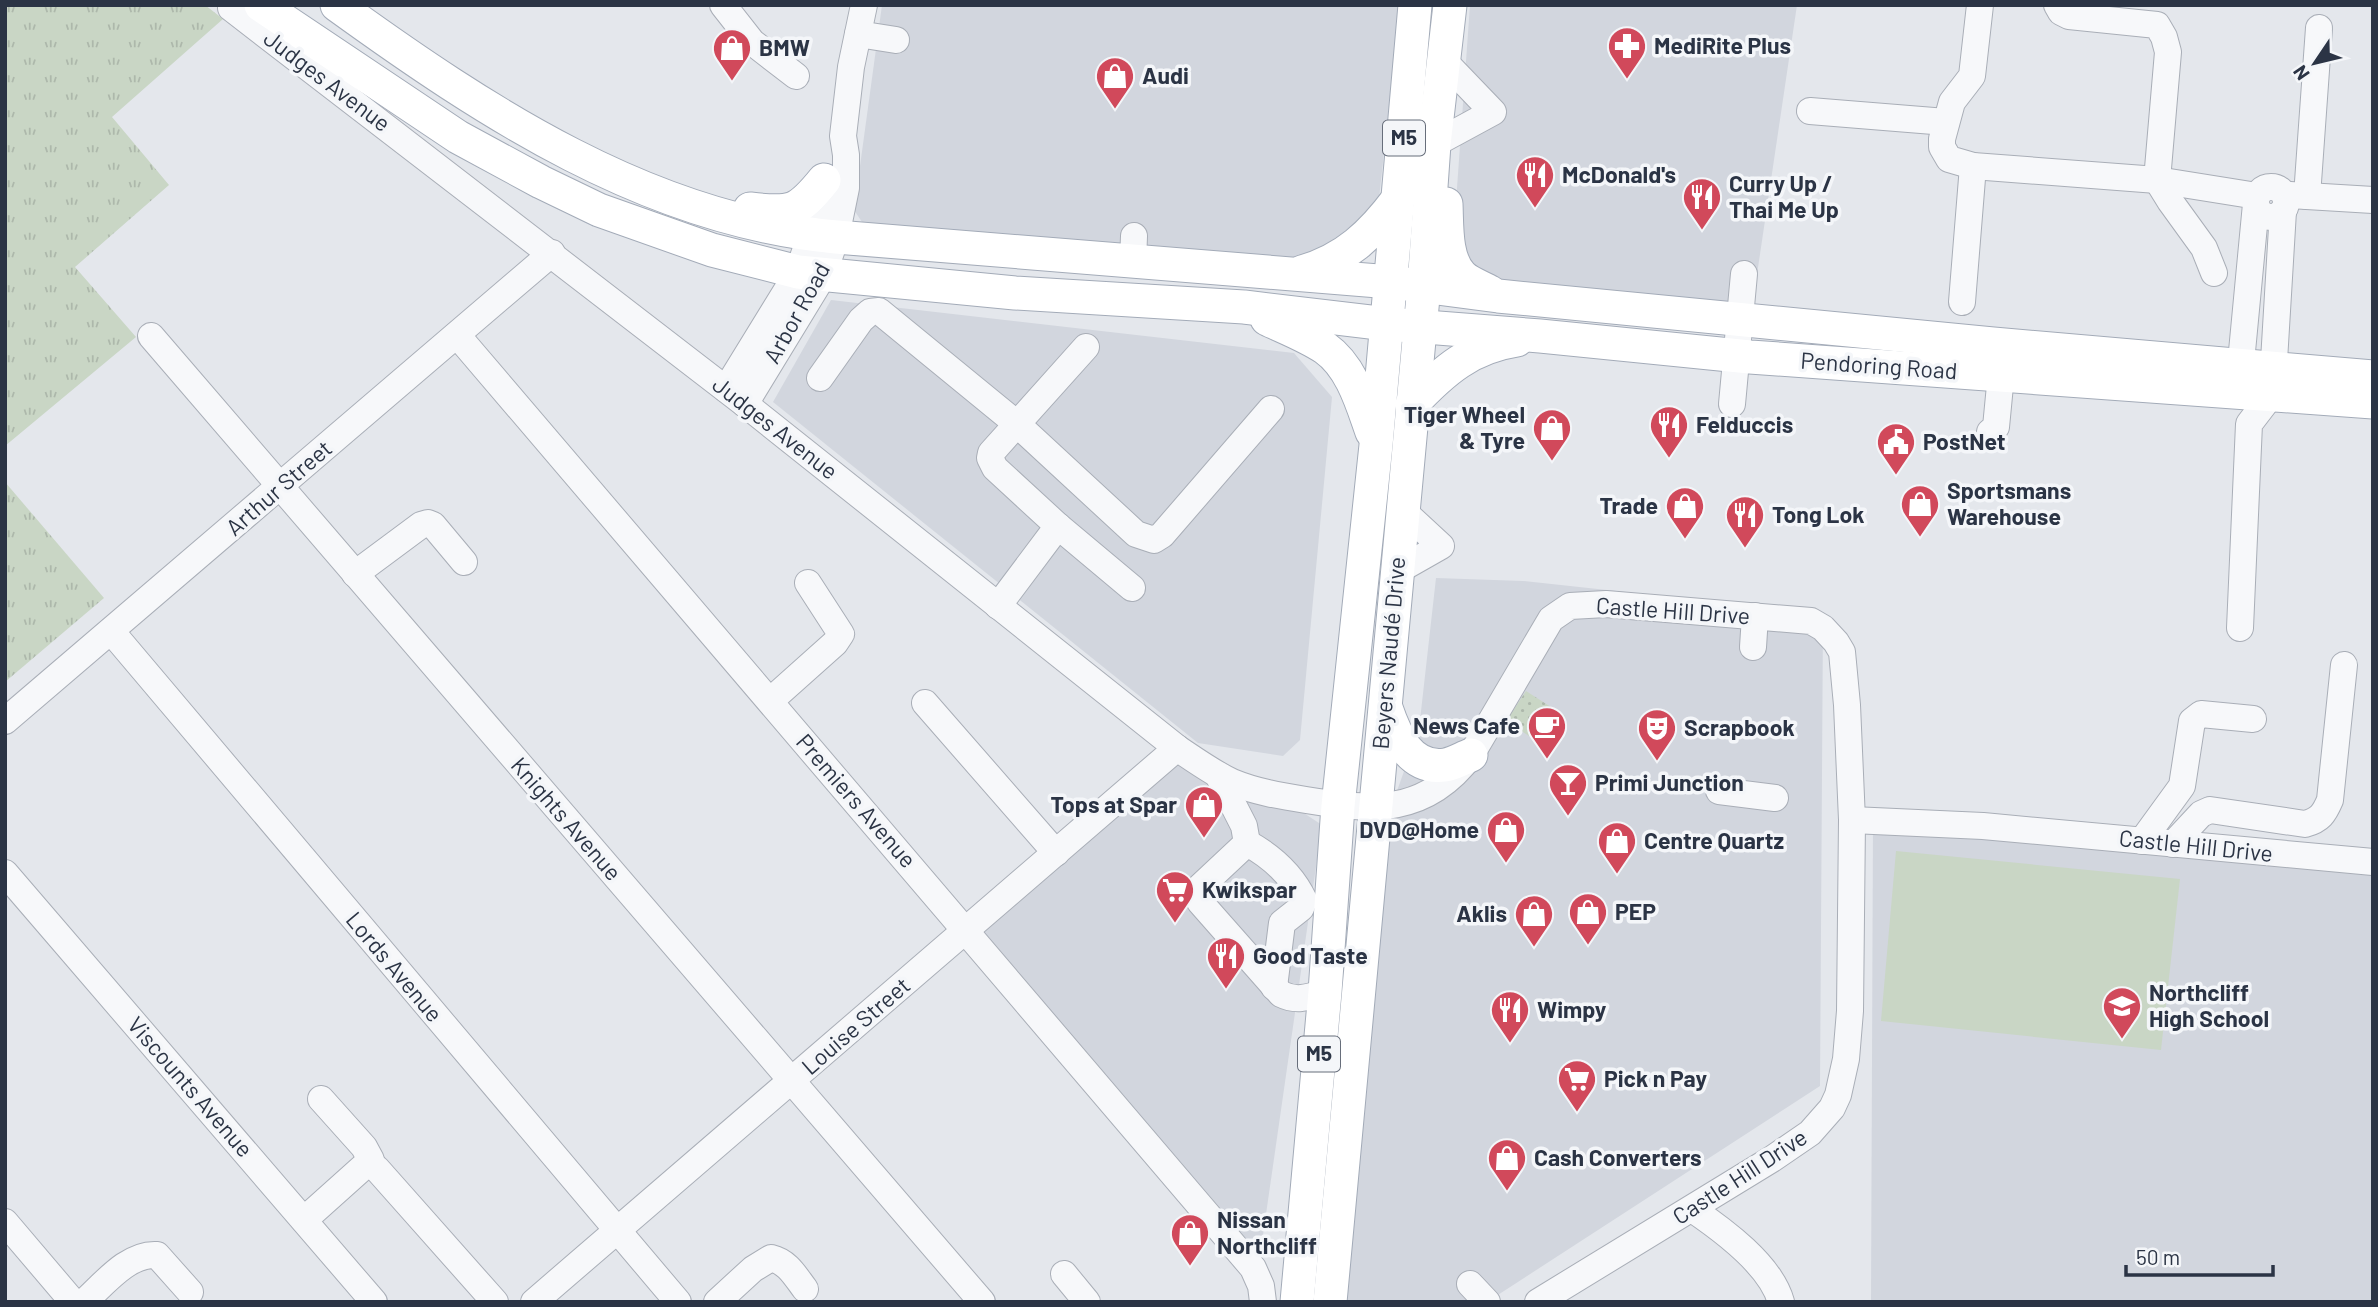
<svg xmlns="http://www.w3.org/2000/svg" width="2378" height="1307" viewBox="0 0 2378 1307" font-family="Barlow,sans-serif">
	<style>
		.built { fill: #d2d6de }
		.grass { fill: url(#grass-tufts) }
		.park { fill: url(#park-dots) }
		.garden { fill: #c9d6c5 }
		.lines { fill: none; stroke-linecap: round; stroke-linejoin: round }
		.minor-casing { stroke: #a9aeb7; stroke-width: 28 }
		.major-casing { stroke: #a3abb8; stroke-width: 35 }
		.minor { stroke: #f7f8fa; stroke-width: 26 }
		.major { stroke: #fff; stroke-width: 33 }
		.labels { text-anchor: middle; stroke-width: 7; stroke-linejoin: round; paint-order: stroke }
		.shield { fill: #f4f6f9; stroke: #676e7b; stroke-width: 2 }
		.shield-label { font-size: 21px; font-weight: bold; fill: #2b3445 }
		.poi-label { font-size: 23px; font-weight: bold; fill: #2b3445; stroke: #f4f6f9; text-anchor: start }
		.street-label { font-size: 23px; fill: #2b3445; stroke: #f4f6f9 }
	</style>
	<defs>
		<pattern id="grass-tufts" width="24" height="20" patternUnits="userSpaceOnUse" patternTransform="scale(1.75)"><rect width="24" height="20" fill="#c9d6c5"/><path d="M3 7l-1-3M5 7V3M7 7l1-3M15 17l-1-3M17 17v-4M19 17l1-3" fill="none" stroke="#adb8ab"/></pattern>
		<pattern id="park-dots" width="8" height="8" patternUnits="userSpaceOnUse" patternTransform="scale(1.75)"><rect width="8" height="8" fill="#c9d6c5"/><path d="M2 2h.1M6 6h.1" fill="none" stroke="#adb8ab" stroke-width="1.8" stroke-linecap="round"/></pattern>
	</defs>
	<rect width="100%" height="100%" fill="#e4e7ec"/>
	<!-- built -->
	<g class="built">
		<path d="M882 5H1400L1378 208 1292 268 870 229 862 222 854 210Z"/>
		<path d="M1470 5H1797L1752 308 1501 287 1470 268 1454 230Z"/>
		<path d="M831 300 1294 353 1332 397 1300 740 1283 756 1198 743 773 402Z"/>
		<path d="M1436 578 1523 581 1745 605 1823 617 1820 1086 1487 1302H1342L1392 805 1419 729Z"/>
		<path d="M1176 751 1293 806 1322 825 1259 1263 980 927Z"/>
		<path d="M1873 821 2373 865V1302H1871Z"/>
	</g>
	<!-- grass -->
	<g class="grass">
		<path d="M5 5H205L223 19 112 117 169 185 75 267 136 337 5 446Z"/>
		<path d="M5 482 104 598 5 682Z"/>
	</g>
	<!-- park -->
	<path class="park" d="M1526 691 1565 716 1546 747 1506 721Z"/>
	<!-- garden -->
	<path class="garden" d="M1896 851 2180 879 2161 1050 1881 1021Z"/>
	<g class="lines">
		<!-- minor casing -->
		<g class="minor-casing">
			<g id="minor">
				<path d="M723 5 752 42 796 76"/>
				<path d="M1980 5 1972 76 1952 102 1942 139V147L1949 159 1973 166 2157 180 2257 196"/>
				<path d="M2057 5 2061 12 2069 16 2157 25 2164 37 2168 52 2157 180 2170 201 2204 248 2214 273"/>
				<path d="M231 8 745 404 1177 748C1195 760 1213 773 1232 782 1256 792 1281 796 1306 800 1373 811 1426 815 1471 755L1551 619 1570 606 1606 604 1811 621 1823 628 1836 642 1842 652 1847 705 1852 820 1850 1011 1846 1059 1838 1095 1832 1108 1810 1133 1772 1159 1538 1302"/>
				<path d="M858 34 896 40"/>
				<path d="M1810 111 1946 122"/>
				<path d="M1434 144 1493 112 1444 61"/>
				<circle cx="2271" cy="202" r="15"/>
				<path d="M2290 195 2373 200"/>
				<path d="M2307 196 2319 28"/>
				<path d="M1133 262 1134 236"/>
				<path d="M1962 302 1973 166"/>
				<path d="M457 335 1253 1268 1261 1286 1263 1302"/>
				<path d="M151 336 982 1302"/>
				<path d="M1086 347 991 453 990 458 995 468 1058 526 1132 588"/>
				<path d="M820 378 861 320 870 312 879 311 1017 424 1136 534 1154 540 1162 535 1271 409"/>
				<path d="M2239 383 2256 204"/>
				<path d="M726 389 798 272 811 234 825 177"/>
				<path d="M745 404 823 276 836 237 846 188V155L843 136 851 67 864 5"/>
				<path d="M1732 404 1744 274"/>
				<path d="M1990 432 1996 427 2001 375"/>
				<path d="M1397 571 1441 546 1402 510"/>
				<path d="M355 574 421 525 428 523 433 525 464 562"/>
				<path d="M998 606 1058 526"/>
				<path d="M2240 628 2249 424 2272 394 2283 211"/>
				<path d="M111 631 678 1302"/>
				<path d="M1753 647 1755 616"/>
				<path d="M770 701 835 643 841 634 808 583"/>
				<path d="M925 703 1056 853"/>
				<path d="M5 721 552 253"/>
				<path d="M1218 775 1244 826 1247 843"/>
				<path d="M1719 791 1775 798"/>
				<path d="M1852 820 1983 826 2373 862"/>
				<path d="M2142 841 2182 786 2192 721 2201 714 2253 719"/>
				<path d="M1247 843 1200 887 1198 891 1200 902 1281 994C1297 1002 1309 997 1325 992"/>
				<path d="M1247 843C1271 856 1292 875 1304 900L1301 908 1282 923 1274 987"/>
				<path d="M2173 844 2201 814 2210 810 2305 824C2320 820 2324 814 2330 800L2344 665"/>
				<path d="M5 873 374 1302"/>
				<path d="M377 1169 495 1302"/>
				<path d="M1692 1209C1723 1230 1771 1265 1781 1302"/>
				<path d="M304 1220 371 1160 364 1147 321 1099"/>
				<path d="M5 1222 73 1302"/>
				<path d="M1064 1274 1087 1302"/>
				<path d="M1470 1284 1487 1302"/>
				<path d="M84 1302C104 1284 128 1253 157 1255L190 1292"/>
				<path d="M534 1302 1177 748"/>
				<path d="M717 1302 753 1269 771 1258C788 1262 795 1276 805 1289"/>
			</g>
		</g>
		<!-- major casing -->
		<g class="major-casing">
			<g id="major">
				<path d="M261 5 458 137 541 182 599 210 712 250 798 272 1015 293 1244 307 1387 324 1540 336 1750 357 2373 402"/>
				<path d="M337 5C485 112 649 220 836 237L1391 282 1498 296 1993 344 2373 377"/>
				<path d="M1446 204C1447 226 1445 258 1461 275 1467 282 1481 287 1490 292"/>
				<path d="M750 209C792 214 798 212 824 180"/>
				<path d="M1302 272C1345 260 1372 234 1398 199"/>
				<path d="M1267 319C1286 328 1307 336 1325 348 1352 367 1362 404 1372 432"/>
				<path d="M1412 404C1444 370 1471 347 1517 340"/>
				<path d="M1386 708C1395 735 1410 770 1445 765 1453 764 1463 758 1471 755"/>
				<path d="M1297 1302 1325 992 1338 806 1376 445 1415 5"/>
				<path d="M1330 1302 1424 286 1434 144 1450 5"/>
			</g>
		</g>
		<!-- minor -->
		<use href="#minor" class="minor"/>
		<!-- major -->
		<use href="#major" class="major"/>
	</g>
	<!-- icons -->
	<defs>
		<g id="pharmacy-pin" transform="scale(2.0125)"><path d="M0 17L-7.5 6A9.5 9.5 0 1 1 7.5 6Z" fill="#d1495b" stroke="#f4f6f9"/><path d="M-2-6h4v4h4v4h-4v4h-4v-4h-4v-4h4Z" fill="#fff"/></g>
		<g id="shop-pin" transform="scale(2.0125)"><path d="M0 17L-7.5 6A9.5 9.5 0 1 1 7.5 6Z" fill="#d1495b" stroke="#f4f6f9"/><path d="M-5-2.5h2.3a2.7 3.5 0 0 1 5.4 0H5L5.5 6h-11ZM-1.5-2.5h3a1.5 2.3 0 0 0-3 0Z" fill="#fff"/></g>
		<g id="restaurant-pin" transform="scale(2.0125)"><path d="M0 17L-7.5 6A9.5 9.5 0 1 1 7.5 6Z" fill="#d1495b" stroke="#f4f6f9"/><path d="M-5-6h1v4h1v-4h1v4h1v-4h1v5L-1.5 .5V6h-2V.5L-5-1ZM5-6V6H3V1.5H1.5Q1.5-4 5-6Z" fill="#fff"/></g>
		<g id="civic-pin" transform="scale(2.0125)"><path d="M0 17L-7.5 6A9.5 9.5 0 1 1 7.5 6Z" fill="#d1495b" stroke="#f4f6f9"/><path d="M-.6-6.5H3V-4.5H.6V-3L4-1V1h2V6H-6V1h2V-1L-.6-3ZM-1.2 2.5V6h2.4V2.5Z" fill="#fff"/></g>
		<g id="cafe-pin" transform="scale(2.0125)"><path d="M0 17L-7.5 6A9.5 9.5 0 1 1 7.5 6Z" fill="#d1495b" stroke="#f4f6f9"/><path d="M-5.5-4.5H6V0H3Q3 3.5 0 3.5H-2.5Q-5.5 3.5-5.5 0ZM3-3.2v2h1.7v-2ZM-6 4.5H4V6H-6Z" fill="#fff"/></g>
		<g id="theatre-pin" transform="scale(2.0125)"><path d="M0 17L-7.5 6A9.5 9.5 0 1 1 7.5 6Z" fill="#d1495b" stroke="#f4f6f9"/><path d="M-5-5.5Q0-4 5-5.5V0Q5 5 0 6Q-5 5-5 0ZM-3.3-2.5H-1v1.5H-3.3ZM1-2.5H3.3v1.5H1ZM-2.8 1Q0 5.5 2.8 1Z" fill="#fff"/></g>
		<g id="bar-pin" transform="scale(2.0125)"><path d="M0 17L-7.5 6A9.5 9.5 0 1 1 7.5 6Z" fill="#d1495b" stroke="#f4f6f9"/><path d="M-6-5H6L.8 .8V4.5H3.5V6h-7V4.5H-.8V.8Z" fill="#fff"/></g>
		<g id="supermarket-pin" transform="scale(2.0125)"><path d="M0 17L-7.5 6A9.5 9.5 0 1 1 7.5 6Z" fill="#d1495b" stroke="#f4f6f9"/><path d="M-6-5.5h2.5l.6 2H6L4.5 2H-2.5L-4.4-4H-6ZM-1.5 3.2a1.3 1.3 0 1 0 .1 0ZM3 3.2a1.3 1.3 0 1 0 .1 0Z" fill="#fff"/></g>
		<g id="school-pin" transform="scale(2.0125)"><path d="M0 17L-7.5 6A9.5 9.5 0 1 1 7.5 6Z" fill="#d1495b" stroke="#f4f6f9"/><path d="M0-5L7-2L0 1L-7-2ZM-4 1L0 2.5L4 1V4Q0 6-4 4Z" fill="#fff"/></g>
	</defs>
	<g fill-rule="evenodd">
		<use href="#pharmacy-pin" x="1627" y="46"/>
		<use href="#shop-pin" x="732" y="48"/>
		<use href="#shop-pin" x="1115" y="76"/>
		<use href="#restaurant-pin" x="1535" y="175"/>
		<use href="#restaurant-pin" x="1702" y="197"/>
		<use href="#restaurant-pin" x="1669" y="425"/>
		<use href="#shop-pin" x="1552" y="428"/>
		<use href="#civic-pin" x="1896" y="442"/>
		<use href="#shop-pin" x="1920" y="504"/>
		<use href="#shop-pin" x="1685" y="506"/>
		<use href="#restaurant-pin" x="1745" y="515"/>
		<use href="#cafe-pin" x="1547" y="726"/>
		<use href="#theatre-pin" x="1657" y="728"/>
		<use href="#bar-pin" x="1568" y="783"/>
		<use href="#shop-pin" x="1204" y="805"/>
		<use href="#shop-pin" x="1506" y="830"/>
		<use href="#shop-pin" x="1617" y="841"/>
		<use href="#supermarket-pin" x="1175" y="890"/>
		<use href="#shop-pin" x="1588" y="912"/>
		<use href="#shop-pin" x="1534" y="914"/>
		<use href="#restaurant-pin" x="1226" y="956"/>
		<use href="#school-pin" x="2122" y="1006"/>
		<use href="#restaurant-pin" x="1510" y="1010"/>
		<use href="#supermarket-pin" x="1577" y="1079"/>
		<use href="#shop-pin" x="1507" y="1158"/>
		<use href="#shop-pin" x="1190" y="1233"/>
	</g>
	<g class="labels">
		<!-- shield labels -->
		<g class="shield">
			<rect x="1383" y="120.5" width="42" height="35" rx="5"/>
			<rect x="1298" y="1036.5" width="42" height="35" rx="5"/>
		</g>
		<g class="shield-label">
			<text x="1404" y="145">M5</text>
			<text x="1319" y="1061">M5</text>
		</g>
		<!-- poi labels -->
		<g class="poi-label">
			<text x="1654" y="54">MediRite Plus</text>
			<text x="759" y="56">BMW</text>
			<text x="1142" y="84">Audi</text>
			<text x="1562" y="183">McDonald's</text>
			<text x="1729" y="192">Curry Up /<tspan x="1729" dy="26">Thai Me Up</tspan></text>
			<text x="1525" y="423" text-anchor="end">Tiger Wheel<tspan x="1525" dy="26">&amp; Tyre</tspan></text>
			<text x="1696" y="433">Felduccis</text>
			<text x="1923" y="450">PostNet</text>
			<text x="1947" y="499">Sportsmans<tspan x="1947" dy="26">Warehouse</tspan></text>
			<text x="1658" y="514" text-anchor="end">Trade</text>
			<text x="1772" y="523">Tong Lok</text>
			<text x="1520" y="734" text-anchor="end">News Cafe</text>
			<text x="1684" y="736">Scrapbook</text>
			<text x="1595" y="791">Primi Junction</text>
			<text x="1177" y="813" text-anchor="end">Tops at Spar</text>
			<text x="1479" y="838" text-anchor="end">DVD@Home</text>
			<text x="1644" y="849">Centre Quartz</text>
			<text x="1202" y="898">Kwikspar</text>
			<text x="1615" y="920">PEP</text>
			<text x="1507" y="922" text-anchor="end">Aklis</text>
			<text x="1253" y="964">Good Taste</text>
			<text x="2149" y="1001">Northcliff<tspan x="2149" dy="26">High School</tspan></text>
			<text x="1537" y="1018">Wimpy</text>
			<text x="1604" y="1087">Pick n Pay</text>
			<text x="1534" y="1166">Cash Converters</text>
			<text x="1217" y="1228">Nissan<tspan x="1217" dy="26">Northcliff</tspan></text>
		</g>
		<!-- street labels -->
		<g class="street-label">
			<text transform="translate(327 81) rotate(37)" y="8">Judges Avenue</text>
			<text transform="translate(797 313) rotate(-61)" y="8">Arbor Road</text>
			<text transform="translate(1879 366) rotate(4)" y="8">Pendoring Road</text>
			<text transform="translate(775 428) rotate(38)" y="8">Judges Avenue</text>
			<text transform="translate(279 488) rotate(-41)" y="8">Arthur Street</text>
			<text transform="translate(1673 611) rotate(4)" y="8">Castle Hill Drive</text>
			<text transform="translate(1389 653) rotate(-85)" y="8">Beyers Naudé Drive</text>
			<text transform="translate(856 801) rotate(49)" y="8">Premiers Avenue</text>
			<text transform="translate(566 819) rotate(49)" y="8">Knights Avenue</text>
			<text transform="translate(2196 846) rotate(6)" y="8">Castle Hill Drive</text>
			<text transform="translate(394 967) rotate(50)" y="8">Lords Avenue</text>
			<text transform="translate(856 1026) rotate(-41)" y="8">Louise Street</text>
			<text transform="translate(190 1087) rotate(49)" y="8">Viscounts Avenue</text>
			<text transform="translate(1740 1177) rotate(-33)" y="8">Castle Hill Drive</text>
		</g>
	</g>
	<!-- border -->
	<rect width="2378" height="1307" fill="none" stroke="#2b3445" stroke-width="14"/>
	<!-- north arrow -->
	<g transform="translate(2315 63) rotate(235)" stroke="#f4f6f9" stroke-width="5" paint-order="stroke">
	<path d="M0-5L12 26L0 18L-12 26Z" fill="#2b3445"/>
	<text y="-10" font-size="19" font-weight="bold" text-anchor="middle" fill="#2b3445">N</text>
	</g>
	<!-- scale -->
	<path d="M2126 1265v10h147v-10" fill="none" stroke="#2b3445" stroke-width="3.5"/>
	<text x="2136" y="1265" font-size="21" fill="#2b3445" stroke="#f4f6f9" stroke-width="5" paint-order="stroke">50 m</text>
</svg>
